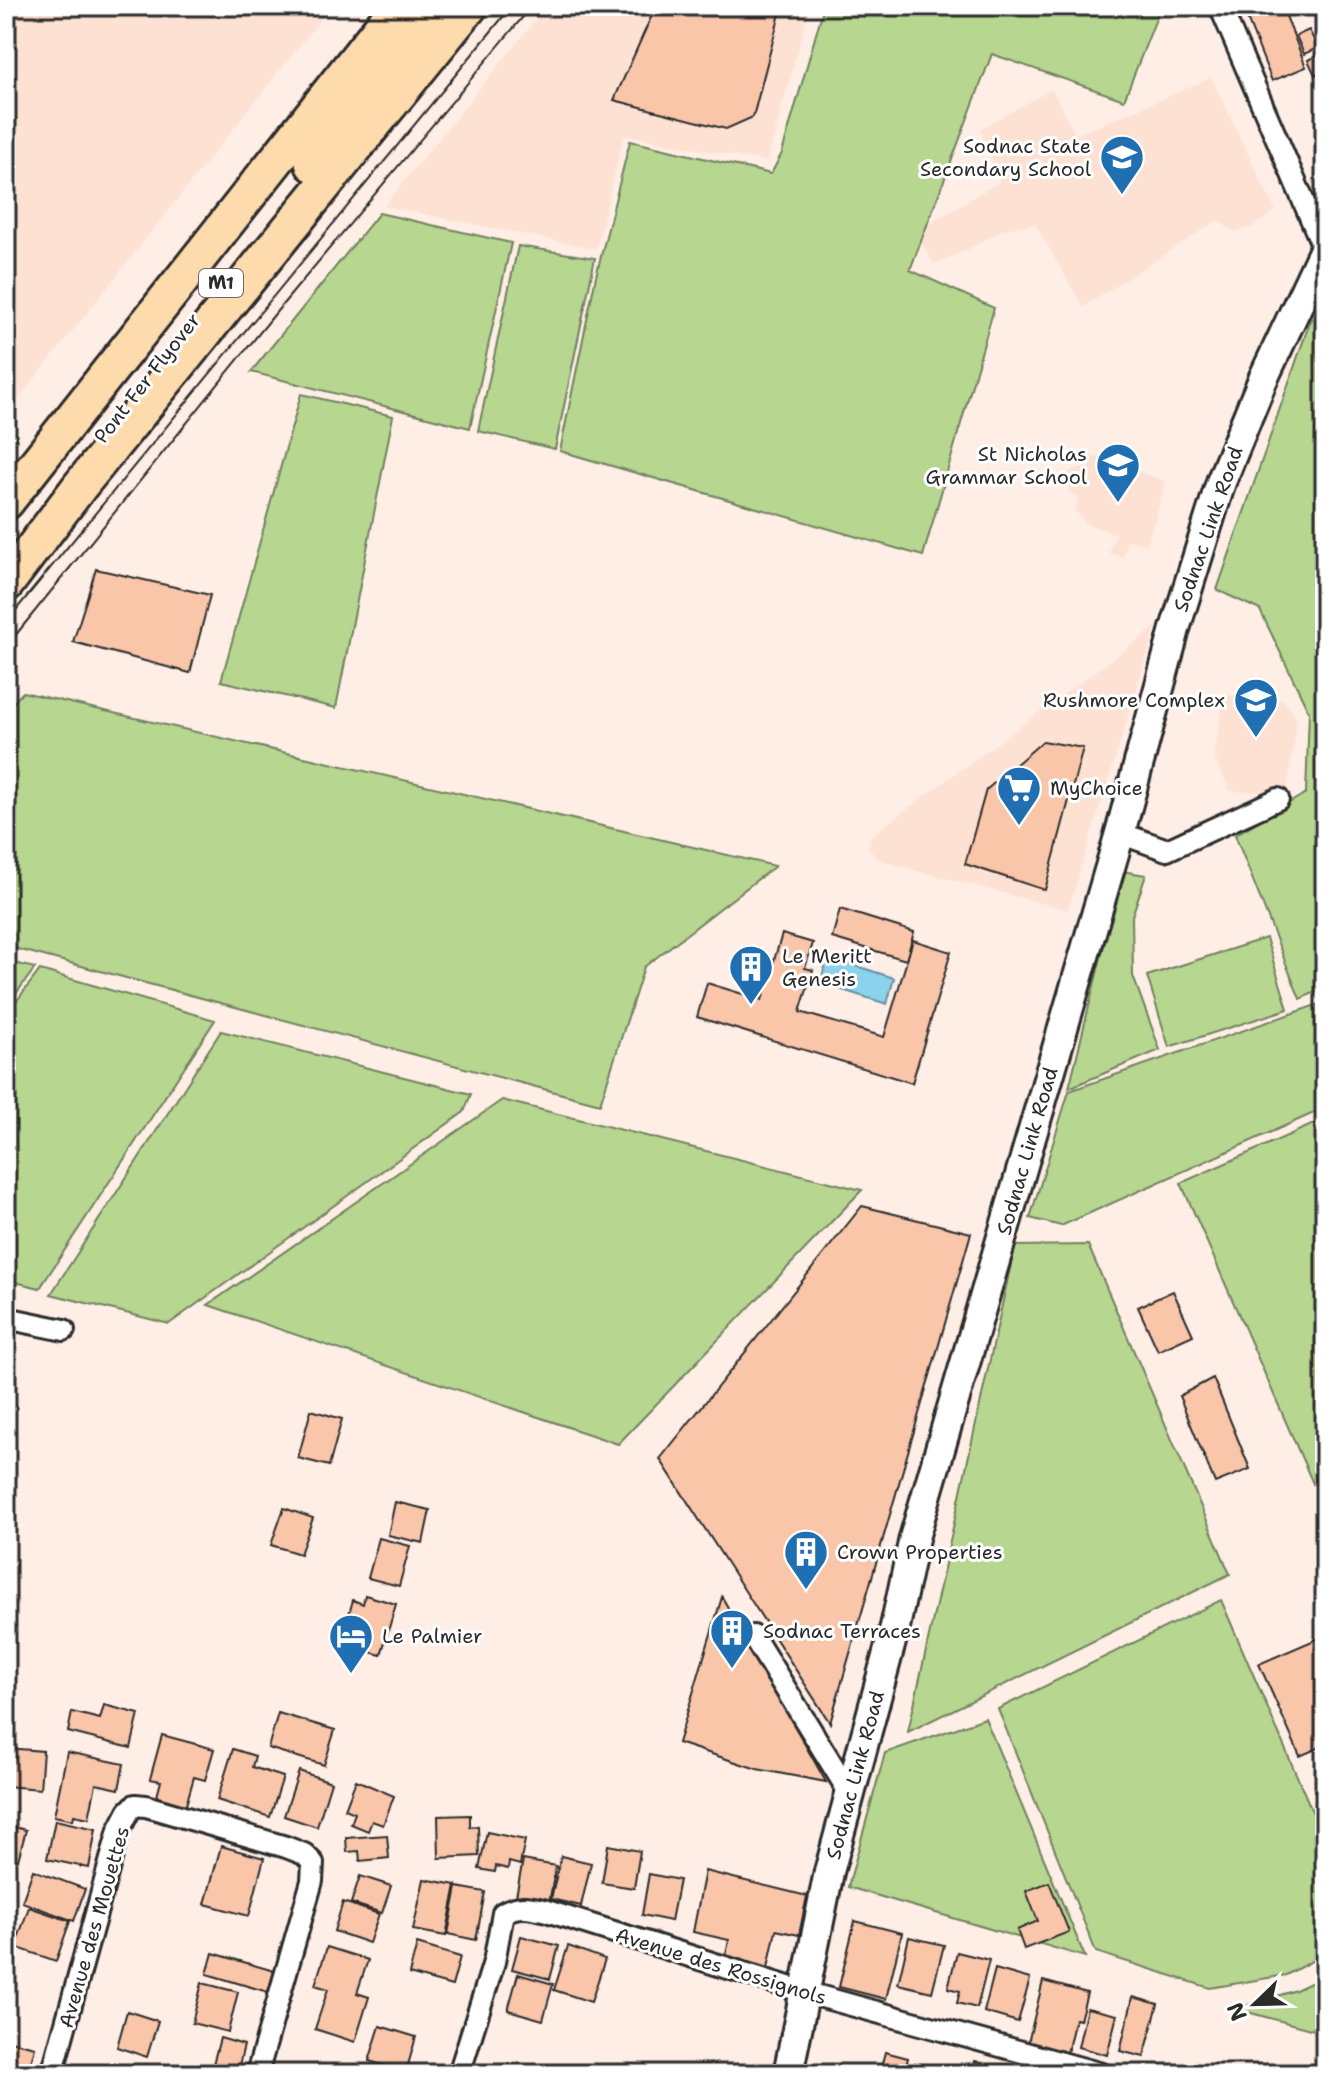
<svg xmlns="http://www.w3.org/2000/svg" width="1331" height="2080" viewBox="0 0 1331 2080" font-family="'Shantell Sans',sans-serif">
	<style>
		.built { fill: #fde2d4 }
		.green { fill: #b7d690; stroke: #71805e; stroke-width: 2 }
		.water { fill: #8bd2ec; stroke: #658f9f; stroke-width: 2 }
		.building { fill: #fac6aa; stroke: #2b2b2b; stroke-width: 2 }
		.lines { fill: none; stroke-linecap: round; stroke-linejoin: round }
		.minor-casing { stroke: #2b2b2b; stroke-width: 26 }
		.secondary-casing { stroke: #2b2b2b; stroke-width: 34 }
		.trunk-casing { stroke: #2b2b2b; stroke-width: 40 }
		.minor { stroke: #fff; stroke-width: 20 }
		.secondary { stroke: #fff; stroke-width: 28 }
		.trunk { stroke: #fedbac; stroke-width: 34 }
		.tram { stroke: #2b2b2b; stroke-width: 2 }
		.labels { text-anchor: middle; stroke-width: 6; stroke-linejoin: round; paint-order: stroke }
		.shield { fill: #fff; stroke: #6b6b6b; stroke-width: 2 }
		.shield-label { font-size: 18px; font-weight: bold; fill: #2b2b2b }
		.poi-label { font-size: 20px; fill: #2b2b2b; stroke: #fff; text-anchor: start }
		.street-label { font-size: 20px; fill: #2b2b2b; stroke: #fff }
	</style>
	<rect width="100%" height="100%" fill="#feeee6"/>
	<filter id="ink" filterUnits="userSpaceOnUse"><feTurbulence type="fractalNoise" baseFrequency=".0125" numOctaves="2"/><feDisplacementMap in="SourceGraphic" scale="16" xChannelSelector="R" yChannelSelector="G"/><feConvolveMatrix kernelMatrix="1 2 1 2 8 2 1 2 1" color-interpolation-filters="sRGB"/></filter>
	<g filter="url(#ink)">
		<!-- built -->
		<g class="built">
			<path d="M6 6H331L6 415Z"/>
			<path d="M547 6H810L767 162 624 135 596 249 384 206Z"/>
			<path d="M1211 78 1276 211 1251 228 1233 232 1218 220 1083 307 1035 224 1004 229 967 250 934 264 915 233 1000 181 980 129 1052 89 1076 135Z"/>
			<path d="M1092 456 1166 481 1147 545 1128 540 1123 557 1109 553 1116 534 1088 525 1074 510 1079 498 1069 492 1064 481 1072 469 1089 468Z"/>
			<path d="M1156 627 1068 910 895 865 875 857 869 848V837Z"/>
			<path d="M1224 695 1284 700 1297 720 1287 793 1230 791 1214 757Z"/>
		</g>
		<!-- green -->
		<g class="green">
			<path d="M824 6H1161L1124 100 992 54 910 270 994 308 923 556 560 451 596 276 630 141 771 174 782 153Z"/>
			<path d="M379 213 511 243 470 428 251 372Z"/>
			<path d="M518 246 595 258 555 449 478 431Z"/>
			<path d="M1325 287V988L1300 999 1235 835 1306 793 1309 712 1260 610 1217 590 1314 310Z"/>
			<path d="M301 394 393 416 336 708 221 681Z"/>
			<path d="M23 692 775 866 644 967 600 1104 6 946V710Z"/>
			<path d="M1122 871 1146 875 1132 916 1133 976 1160 1050 1069 1088Z"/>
			<path d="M1266 938 1288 1009 1169 1047 1147 976Z"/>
			<path d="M6 961 35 968 6 1007Z"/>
			<path d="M40 970 215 1020 40 1288 6 1280V1015Z"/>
			<path d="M1325 1002V1108L1061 1226 1030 1218 1069 1091Z"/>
			<path d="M221 1031 471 1094 464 1112 169 1324 51 1294Z"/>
			<path d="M502 1100 862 1190 618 1444 208 1305Z"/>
			<path d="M1325 1119V1511L1181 1183Z"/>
			<path d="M1088 1245 1230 1574 908 1732 1015 1246Z"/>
			<path d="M1221 1600 1325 1841V1954L1286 1975 1210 1988 1096 1952 998 1709Z"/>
			<path d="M985 1718 1085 1957 848 1887 885 1753Z"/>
			<path d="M1325 1976V2033L1236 2009 1296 1990Z"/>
		</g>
		<!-- water -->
		<path class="water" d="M828 957 894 978 887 1004 820 983Z"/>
		<!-- building -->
		<g class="building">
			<path d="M656 6H782L753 117 726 129 614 100Z"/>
			<path d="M1242 6H1282L1306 67 1272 81Z"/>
			<path d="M1315 6H1325V28Z"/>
			<path d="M1309 30 1318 48 1304 54 1296 36Z"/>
			<path d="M1320 54 1325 70 1315 75 1308 60Z"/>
			<path d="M96 569 210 595 190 673 73 642Z"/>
			<path d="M1043 741 1083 748 1045 890 965 864 986 790Z"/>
			<path d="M840 909 914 932 906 960 832 938Z"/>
			<path d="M782 934 813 943 805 968 813 970 800 1012 884 1037 913 940 951 952 912 1083 697 1017 707 983 762 1000Z"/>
			<path d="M862 1206 971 1233 830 1723 660 1459Z"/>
			<path d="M1173 1291 1193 1335 1158 1351 1138 1307Z"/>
			<path d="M1213 1378 1250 1469 1215 1483 1179 1396Z"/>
			<path d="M311 1410 342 1419 329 1466 298 1458Z"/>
			<path d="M395 1502 430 1510 423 1543 388 1535Z"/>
			<path d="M284 1508 313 1518 300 1554 271 1545Z"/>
			<path d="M379 1538 410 1546 399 1586 368 1578Z"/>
			<path d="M365 1595 396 1604 381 1655 351 1647 355 1630 345 1628 353 1600 363 1604Z"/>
			<path d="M722 1597 826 1782 757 1769 678 1743Z"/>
			<path d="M1319 1638 1325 1651V1745L1300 1756 1259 1664Z"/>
			<path d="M104 1705 139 1714 131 1748 68 1732 72 1712 100 1719Z"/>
			<path d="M278 1713 335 1730 324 1765 268 1748Z"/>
			<path d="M162 1735 214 1749 205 1780 194 1777 184 1812 155 1804 161 1781 150 1779Z"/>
			<path d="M6 1748 43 1751 40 1789 6 1786Z"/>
			<path d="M233 1749 255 1756 252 1767 283 1777 270 1817 217 1800Z"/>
			<path d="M67 1752 124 1764 119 1789 96 1784 89 1818 74 1815 73 1820 54 1816Z"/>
			<path d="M299 1771 331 1782 317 1827 284 1816Z"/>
			<path d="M356 1780 394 1796 383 1825 372 1821 368 1831 351 1824 355 1813 345 1809Z"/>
			<path d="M470 1815V1827L478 1826 479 1856 439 1858 438 1816Z"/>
			<path d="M55 1820 96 1829 89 1868 47 1859Z"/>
			<path d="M6 1825 26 1830 18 1860 6 1857Z"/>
			<path d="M487 1832 525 1840 520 1865 509 1862 508 1869 496 1866 495 1872 479 1869Z"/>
			<path d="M387 1835 389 1858 360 1861 359 1851 347 1852 346 1838Z"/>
			<path d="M608 1845 640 1851 634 1888 602 1883Z"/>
			<path d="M221 1846 264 1858 249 1916 205 1904Z"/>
			<path d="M561 1856 591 1863 581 1906 551 1899Z"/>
			<path d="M523 1860 556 1866 549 1903 516 1896Z"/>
			<path d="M33 1870 85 1889 74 1921 22 1902Z"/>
			<path d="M705 1871 807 1896 799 1935 776 1930 768 1968 725 1959 729 1940 693 1932Z"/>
			<path d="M649 1874 679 1880 671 1921 642 1915Z"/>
			<path d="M360 1876 391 1886 382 1913 351 1903Z"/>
			<path d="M424 1879 456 1885 446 1936 413 1930Z"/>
			<path d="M1049 1882 1069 1932 1024 1949 1017 1930 1038 1921 1026 1891Z"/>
			<path d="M457 1887 485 1892 476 1940 448 1934Z"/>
			<path d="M343 1902 379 1914 369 1943 334 1931Z"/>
			<path d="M29 1907 70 1921 56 1961 15 1947Z"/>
			<path d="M855 1921 902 1933 886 1999 839 1987Z"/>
			<path d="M521 1936 559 1946 550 1979 512 1969Z"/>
			<path d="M909 1937 944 1945 932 1992 898 1984Z"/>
			<path d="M417 1944 460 1957 452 1986 409 1974Z"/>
			<path d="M568 1946 605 1959 591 2002 554 1990Z"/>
			<path d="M327 1947 368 1960 357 1993 369 1997 355 2042 315 2029 328 1989 315 1985Z"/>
			<path d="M957 1952 989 1960 977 2008 957 2003 960 1991 948 1988Z"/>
			<path d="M213 1953 274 1971 268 1992 207 1974Z"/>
			<path d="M995 1969 1030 1979 1018 2022 984 2012Z"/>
			<path d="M518 1974 553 1984 543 2020 508 2010Z"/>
			<path d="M1043 1981 1087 1993 1080 2020 1075 2019 1067 2053 1028 2043Z"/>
			<path d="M202 1983 238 1992 228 2032 192 2023Z"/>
			<path d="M1133 1997 1158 2004 1144 2057 1120 2051Z"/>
			<path d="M1087 2008 1117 2015 1107 2055 1078 2047Z"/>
			<path d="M127 2011 158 2021 147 2057 117 2047Z"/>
			<path d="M380 2026 416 2037 406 2072 369 2061Z"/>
			<path d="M220 2038 244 2045 237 2074 212 2068Z"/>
			<path d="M6 2040 35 2047 28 2074 6 2071Z"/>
			<path d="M885 2052 908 2058 904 2074H864L866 2067 880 2071Z"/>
			<path d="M975 2061 1008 2071 1007 2074H971Z"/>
			<path d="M915 2063 932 2066 930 2074H913Z"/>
		</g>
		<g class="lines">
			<!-- minor casing -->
			<g class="minor-casing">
				<g id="minor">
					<path d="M1220 6 1324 249"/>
					<path d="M1120 833 1167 850 1278 799"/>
					<path d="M6 1318 64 1330"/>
					<path d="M753 1636 849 1792"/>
					<path d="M52 2074 119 1830 129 1811 135 1805 146 1806 286 1847 304 1854 313 1863 312 1881 257 2074"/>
					<path d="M459 2074 494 1962 503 1913C518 1904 530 1907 547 1911L804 1992 1102 2074"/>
				</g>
			</g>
			<!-- secondary casing -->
			<g class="secondary-casing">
				<path id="secondary" d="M788 2074 829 1872 895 1627 914 1538 1120 833 1175 629 1221 482 1263 379 1325 247"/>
			</g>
			<!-- trunk casing -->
			<g class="trunk-casing">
				<g id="trunk">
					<path d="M313 164 435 6"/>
					<path d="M6 502 398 6"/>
					<path d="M6 584 80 486 470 6"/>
				</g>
			</g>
			<!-- minor -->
			<use href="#minor" class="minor"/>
			<!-- secondary -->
			<use href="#secondary" class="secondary"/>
			<!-- trunk -->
			<use href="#trunk" class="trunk"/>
			<!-- tram -->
			<g class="tram">
				<path d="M6 622 512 6"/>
				<path d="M6 647 278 310 532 6"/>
			</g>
		</g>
	</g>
	<!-- icons -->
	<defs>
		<g id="school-pin" transform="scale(2.3)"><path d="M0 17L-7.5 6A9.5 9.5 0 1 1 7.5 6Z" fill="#1f6fb2" stroke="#fff"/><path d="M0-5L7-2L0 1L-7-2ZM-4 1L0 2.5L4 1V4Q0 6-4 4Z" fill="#fff"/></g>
		<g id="university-pin" transform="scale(2.3)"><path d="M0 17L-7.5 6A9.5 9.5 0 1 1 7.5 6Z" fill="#1f6fb2" stroke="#fff"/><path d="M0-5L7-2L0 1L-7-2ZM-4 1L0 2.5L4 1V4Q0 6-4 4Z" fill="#fff"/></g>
		<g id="supermarket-pin" transform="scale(2.3)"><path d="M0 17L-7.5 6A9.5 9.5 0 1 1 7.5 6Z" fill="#1f6fb2" stroke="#fff"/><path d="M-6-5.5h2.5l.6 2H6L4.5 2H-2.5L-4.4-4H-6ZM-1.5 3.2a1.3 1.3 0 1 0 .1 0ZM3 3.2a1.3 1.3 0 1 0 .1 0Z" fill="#fff"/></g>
		<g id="building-pin" transform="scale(2.3)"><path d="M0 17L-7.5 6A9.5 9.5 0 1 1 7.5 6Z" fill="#1f6fb2" stroke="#fff"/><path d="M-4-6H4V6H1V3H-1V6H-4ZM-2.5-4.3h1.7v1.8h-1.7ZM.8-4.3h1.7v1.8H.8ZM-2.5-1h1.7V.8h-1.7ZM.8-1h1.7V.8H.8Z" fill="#fff"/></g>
		<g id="hotel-pin" transform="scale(2.3)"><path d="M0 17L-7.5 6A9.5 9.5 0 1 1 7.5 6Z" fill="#1f6fb2" stroke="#fff"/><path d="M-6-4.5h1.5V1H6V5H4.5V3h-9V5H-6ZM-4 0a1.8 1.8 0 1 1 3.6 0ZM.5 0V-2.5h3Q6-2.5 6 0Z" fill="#fff"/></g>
	</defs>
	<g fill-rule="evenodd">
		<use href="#school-pin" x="1122" y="157"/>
		<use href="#school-pin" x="1118" y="465"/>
		<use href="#university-pin" x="1256" y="700"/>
		<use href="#supermarket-pin" x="1019" y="788"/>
		<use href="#building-pin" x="751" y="967"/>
		<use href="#building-pin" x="806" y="1552"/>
		<use href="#building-pin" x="732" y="1631"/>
		<use href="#hotel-pin" x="351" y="1636"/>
	</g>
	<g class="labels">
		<!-- shield labels -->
		<rect class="shield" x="199" y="269" width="44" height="28" rx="6"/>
		<g class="shield-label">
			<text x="221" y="289">M1</text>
		</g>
		<!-- poi labels -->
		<g class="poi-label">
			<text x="1091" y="153" text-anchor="end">Sodnac State<tspan x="1091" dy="23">Secondary School</tspan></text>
			<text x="1087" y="461" text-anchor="end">St Nicholas<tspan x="1087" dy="23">Grammar School</tspan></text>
			<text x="1225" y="707" text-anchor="end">Rushmore Complex</text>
			<text x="1050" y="795">MyChoice</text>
			<text x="782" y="963">Le Meritt<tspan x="782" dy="23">Genesis</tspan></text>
			<text x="837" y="1559">Crown Properties</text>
			<text x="763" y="1638">Sodnac Terraces</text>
			<text x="382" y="1643">Le Palmier</text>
		</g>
		<!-- street labels -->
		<g class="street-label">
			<text transform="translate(147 378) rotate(-52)" y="7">Pont Fer Flyover</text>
			<text transform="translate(1208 529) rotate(-71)" y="7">Sodnac Link Road</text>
			<text transform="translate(1027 1151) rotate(-74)" y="7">Sodnac Link Road</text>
			<text transform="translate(855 1775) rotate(-75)" y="7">Sodnac Link Road</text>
			<text transform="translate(94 1927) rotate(-74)" y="7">Avenue des Mouettes</text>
			<text transform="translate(721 1966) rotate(17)" y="7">Avenue des Rossignols</text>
		</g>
	</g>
	<!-- margin -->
	<rect width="1331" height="2080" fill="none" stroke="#fff" stroke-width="32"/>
	<rect x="16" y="16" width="1299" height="2048" fill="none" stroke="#2b2b2b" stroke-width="3" filter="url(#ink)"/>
	<!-- north arrow -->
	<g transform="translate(1255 2004) rotate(247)" stroke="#ffffff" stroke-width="6" paint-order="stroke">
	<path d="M0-6L14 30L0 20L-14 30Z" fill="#2b2b2b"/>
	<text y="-12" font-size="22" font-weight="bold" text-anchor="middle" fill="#2b2b2b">N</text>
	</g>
</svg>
